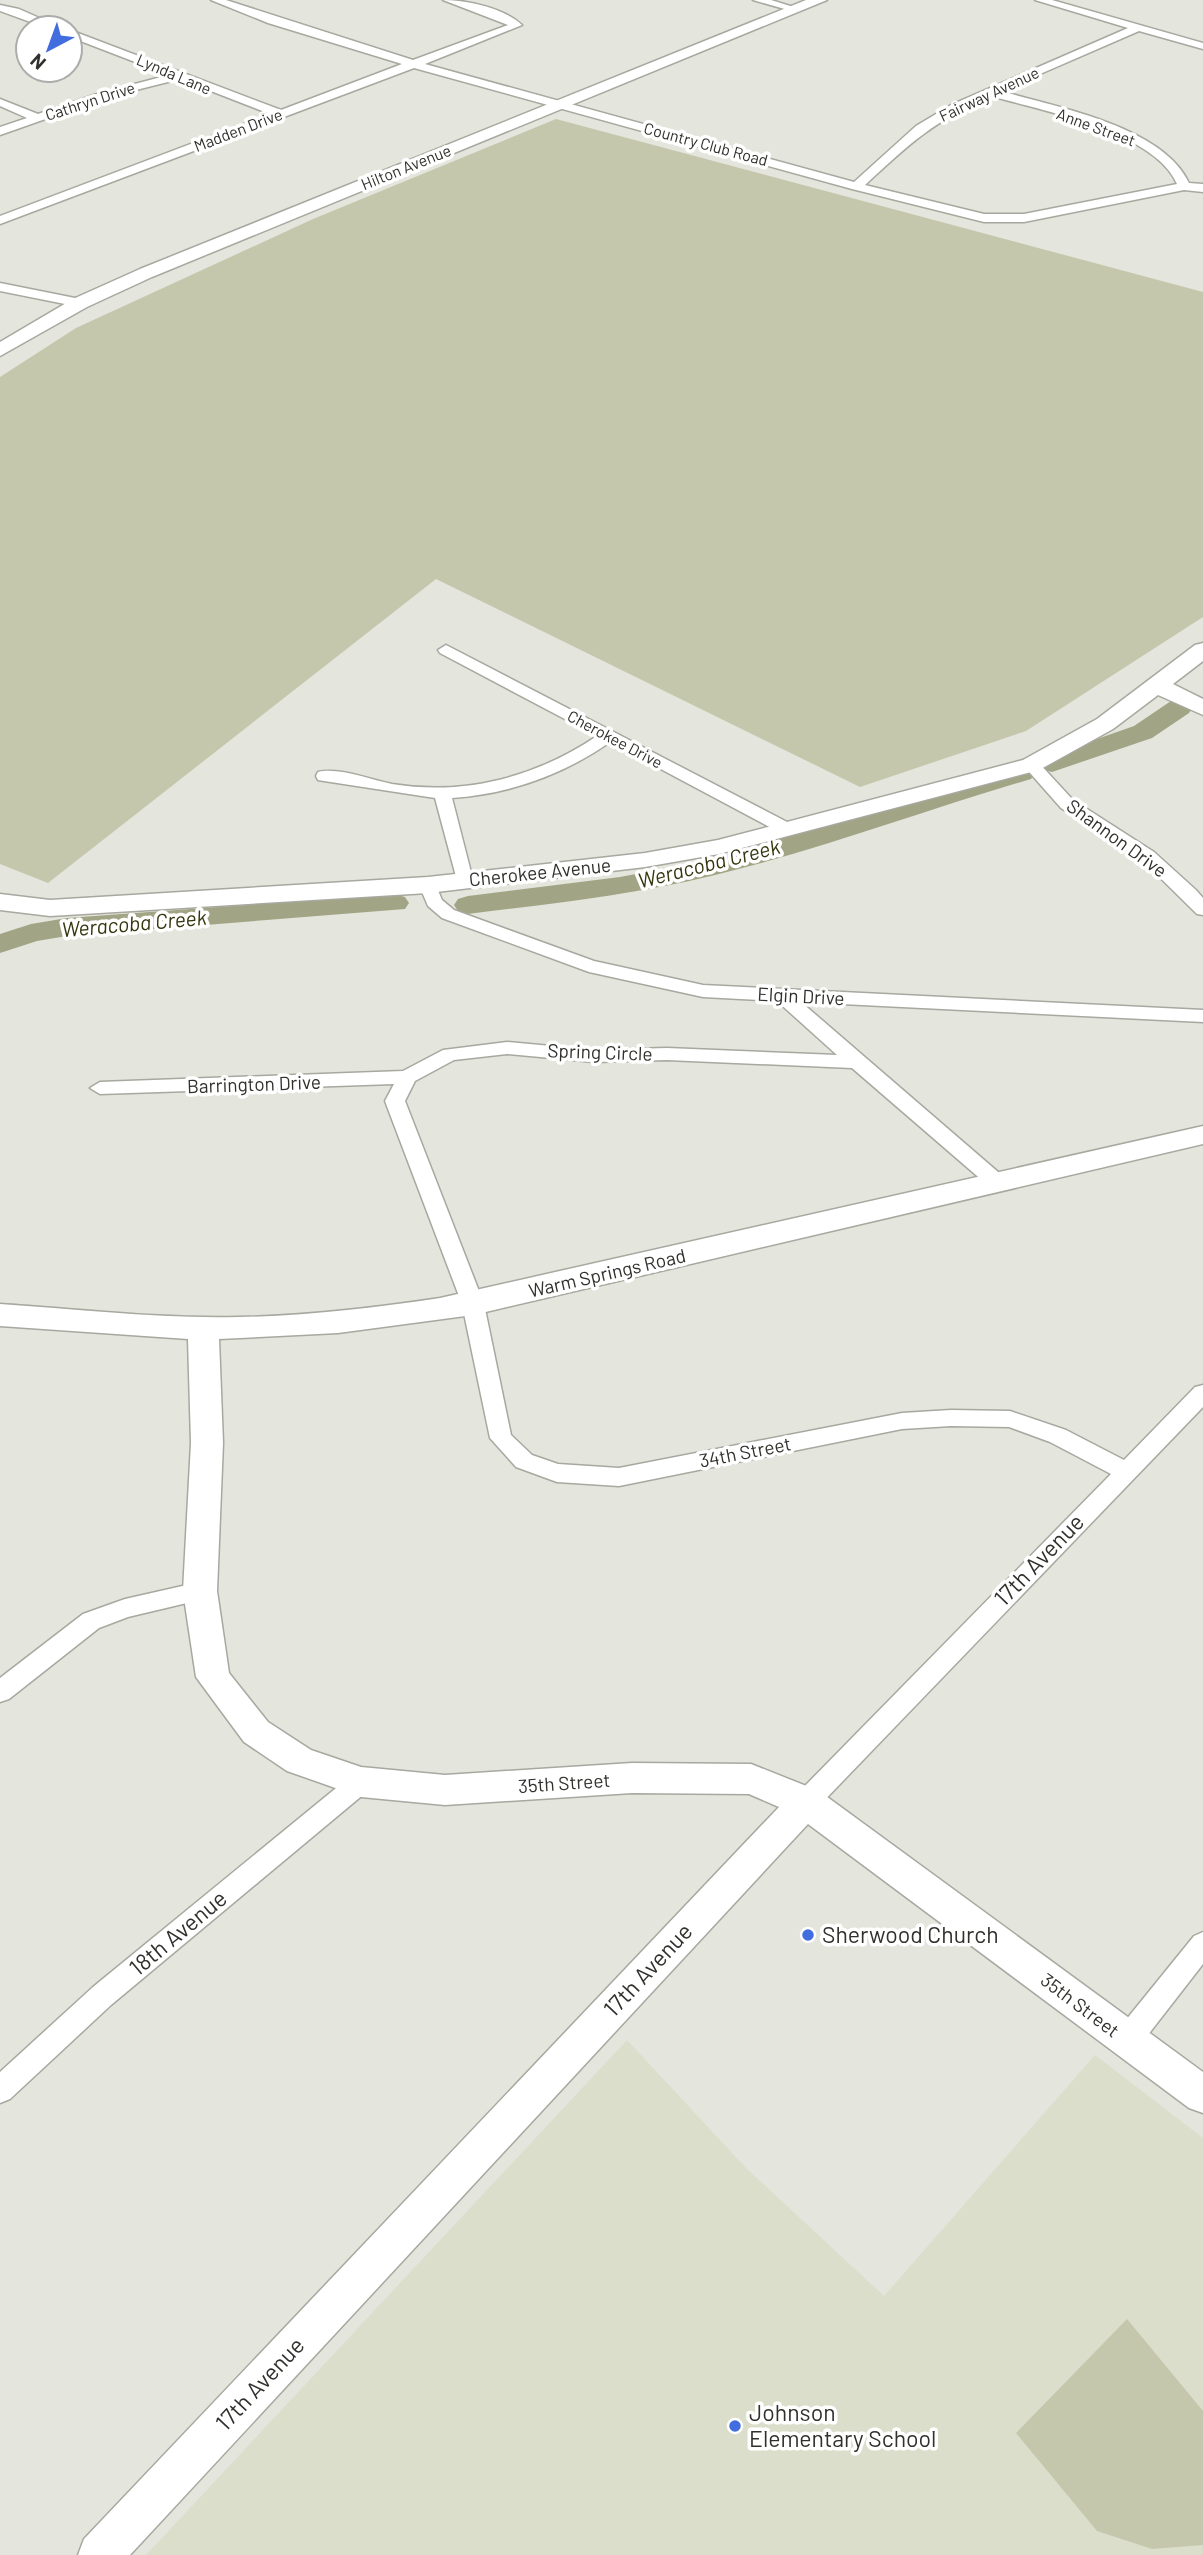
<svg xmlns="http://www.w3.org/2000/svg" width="1203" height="2555" viewBox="0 0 1203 2555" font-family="Barlow,sans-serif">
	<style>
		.built { fill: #dcdecc }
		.green { fill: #c5c7ac }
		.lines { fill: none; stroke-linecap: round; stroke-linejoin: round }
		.river { fill: #a2a585; fill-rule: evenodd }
		.street-casing { stroke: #a7a89f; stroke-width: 3 }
		.secondary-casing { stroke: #a7a89f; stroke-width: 3 }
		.street { fill: #fff; fill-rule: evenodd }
		.secondary { fill: #fff; fill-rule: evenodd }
		.poi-dot { fill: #426ddf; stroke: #fff; stroke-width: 2.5 }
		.labels { text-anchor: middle; stroke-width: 7; stroke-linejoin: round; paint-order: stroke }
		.far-street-label { font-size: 16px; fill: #30312d; stroke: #fff }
		.street-label { font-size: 19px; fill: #30312d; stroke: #fff }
		.water-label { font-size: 21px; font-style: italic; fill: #34360d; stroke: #fff }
		.near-street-label { font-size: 23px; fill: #30312d; stroke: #fff }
		.near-poi-label { font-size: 23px; fill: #30312d; stroke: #fff; text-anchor: start }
	</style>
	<rect width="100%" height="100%" fill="#e4e5dc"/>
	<!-- built -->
	<path class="built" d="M627 2040 746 2168 884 2296 1095 2055 1203 2138V2555H146Z"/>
	<!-- green -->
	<g class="green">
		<path d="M556 119 1203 292V617L1026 731 860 787 436 579 48 883 0 864V377L76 328 313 219Z"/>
		<path d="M1127 2319 1203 2411V2545L1152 2549 1097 2531 1016 2433Z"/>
	</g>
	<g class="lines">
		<!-- river -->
		<g class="river">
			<path d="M1180 699 1189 701 1193 707 1189 713 1152 738 1052 772 1043 770 1039 764 1043 758 1134 726 1171 701Z"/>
			<path d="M1022 765 1031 767 1035 773 1031 779C925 810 820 850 711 876 631 895 549 904 468 914L458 911 454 905 458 899 468 896 620 877 710 860Z"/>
			<path d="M395 894 405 897 409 903 405 909 67 936 37 941 0 953V934L31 924 67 918Z"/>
		</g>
		<!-- street casing -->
		<g class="street-casing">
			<g id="street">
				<path d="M211 0H226L413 60 508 25 443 0C467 0 504 8 522 25L425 64 854 182 916 126 951 105 1128 28 1035 0H1052L1203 43V49L1139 31 1001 91C1056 107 1163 126 1189 183L1203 184V192L1184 190 1024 222H984L852 189 414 68 0 224V216L270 114 180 79 108 97 0 135V127L27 118 0 106V99L38 114 100 93 169 75 70 37V30L281 110 402 64 268 23ZM991 96C1042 111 1154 131 1177 184L1024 214H984L865 185C908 145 936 119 991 96Z"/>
				<path d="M753 0H771L800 9 795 12Z"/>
				<path d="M0 5 19 9 62 28H47L0 11Z"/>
				<path d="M0 283 80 299 87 303 80 307 0 291Z"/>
				<path d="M446 645 791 824 794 828 785 833 779 832 610 742C563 775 509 794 452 798L473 880 464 885 458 884 435 798 324 781 318 780 316 776 318 772C339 767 371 780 392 784 465 796 536 777 597 736L440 653 438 650Z"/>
				<path d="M1031 760 1037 761 1073 800 1154 852 1196 890 1203 898V915L1197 914 1142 860 1061 808 1023 765Z"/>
				<path d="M428 880 434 881 442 900 454 910 594 961 703 985 1203 1010V1022L801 1002 1005 1178 1008 1183 1005 1188H991L852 1068 667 1060 594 1062 507 1054 454 1060 415 1081 405 1101 484 1304 511 1435 532 1455 558 1464 619 1468 902 1413 951 1410 1010 1411 1066 1430 1124 1460 1195 1387 1203 1385V1407L815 1810 806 1813 797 1810 793 1802 797 1794 1111 1474 1050 1442 1009 1427 951 1426 902 1429 619 1486 557 1482 516 1467 490 1438 462 1304 385 1101 394 1084 100 1094 90 1088 100 1082 403 1071 443 1050 507 1042 594 1050 667 1048 837 1055 777 1001 703 997 589 972 442 918 428 906 419 885Z"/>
				<path d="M200 1582 208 1584 212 1591 208 1598 128 1617 99 1628 9 1699 0 1702V1678L83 1614 125 1599Z"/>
				<path d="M361 1771 370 1775 374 1782 370 1789 111 2005 10 2099 0 2103V2072L93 1987 352 1775Z"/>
				<path d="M1203 1932V1964L1137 2049 1127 2052 1117 2049 1113 2040 1117 2031 1194 1936Z"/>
			</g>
		</g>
		<!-- secondary casing -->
		<g class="secondary-casing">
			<g id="secondary">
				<path d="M806 0H827L152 277 87 307 0 356V342L73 299 140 269Z"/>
				<path d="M1203 643V661L1173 684 1203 699V715L1158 695 1113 729 1039 770 719 854 645 867 428 893 50 916 0 910V894L50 900 428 877 645 853 718 840 1023 760 1097 719 1195 645Z"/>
				<path d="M1203 1126V1144L473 1315 338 1333 219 1339 223 1443 217 1591 229 1673 268 1722 311 1750 361 1767 445 1775 632 1763 751 1764 819 1791 1203 2072V2113L1189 2108 808 1824 130 2555H78L84 2539 779 1807 749 1794 632 1793 445 1805 361 1797 287 1771 244 1742 196 1677 183 1591 191 1443 188 1339 0 1326V1304C79 1309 159 1319 239 1317 306 1316 373 1308 440 1298Z"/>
			</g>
		</g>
		<!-- street -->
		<use href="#street" class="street"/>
		<!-- secondary -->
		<use href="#secondary" class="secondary"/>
	</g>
	<!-- markers -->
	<g class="poi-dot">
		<circle cx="808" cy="1935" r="7"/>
		<circle cx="735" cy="2426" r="7"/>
	</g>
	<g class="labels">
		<!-- far-street labels -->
		<g class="far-street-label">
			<text transform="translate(174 74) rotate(23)" y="6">Lynda Lane</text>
			<text transform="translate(989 94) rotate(-25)" y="6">Fairway Avenue</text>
			<text transform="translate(90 101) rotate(-18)" y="6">Cathryn Drive</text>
			<text transform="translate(1096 127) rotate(20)" y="6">Anne Street</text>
			<text transform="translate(238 130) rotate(-21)" y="6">Madden Drive</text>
			<text transform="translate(706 144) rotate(15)" y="6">Country Club Road</text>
			<text transform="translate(406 167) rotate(-22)" y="6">Hilton Avenue</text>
			<text transform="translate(615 739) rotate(28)" y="6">Cherokee Drive</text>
		</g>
		<!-- street labels -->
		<g class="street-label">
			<text transform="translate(1117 838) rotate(36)" y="7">Shannon Drive</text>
			<text transform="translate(540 872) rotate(-6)" y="7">Cherokee Avenue</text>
			<text transform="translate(801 996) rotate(3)" y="7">Elgin Drive</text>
			<text transform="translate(600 1052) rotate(2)" y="7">Spring Circle</text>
			<text transform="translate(254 1084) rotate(-2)" y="7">Barrington Drive</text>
			<text transform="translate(607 1273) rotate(-13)" y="7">Warm Springs Road</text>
			<text transform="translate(745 1452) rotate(-11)" y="7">34th Street</text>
			<text transform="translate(564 1783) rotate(-4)" y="7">35th Street</text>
			<text transform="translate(1080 2005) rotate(37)" y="7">35th Street</text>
		</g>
		<!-- water labels -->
		<g class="water-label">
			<text transform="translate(709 864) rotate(-14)" y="7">Weracoba Creek</text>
			<text transform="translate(134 924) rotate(-5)" y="7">Weracoba Creek</text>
		</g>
		<!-- near-street labels -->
		<g class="near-street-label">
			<text transform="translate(1039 1560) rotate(-46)" y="8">17th Avenue</text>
			<text transform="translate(178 1933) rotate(-40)" y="8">18th Avenue</text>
			<text transform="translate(648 1970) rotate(-47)" y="8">17th Avenue</text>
			<text transform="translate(260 2384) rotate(-47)" y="8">17th Avenue</text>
		</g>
		<!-- near-poi labels -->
		<g class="near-poi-label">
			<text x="822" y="1943">Sherwood Church</text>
			<text x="749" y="2421">Johnson<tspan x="749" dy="26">Elementary School</tspan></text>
		</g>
	</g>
	<!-- north arrow -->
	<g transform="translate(49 49) rotate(221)"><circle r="33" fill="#ffffff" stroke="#acadab" stroke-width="2"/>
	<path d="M0-5L12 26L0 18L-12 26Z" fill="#426ddf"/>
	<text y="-10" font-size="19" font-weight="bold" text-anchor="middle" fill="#30312d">N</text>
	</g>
</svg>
